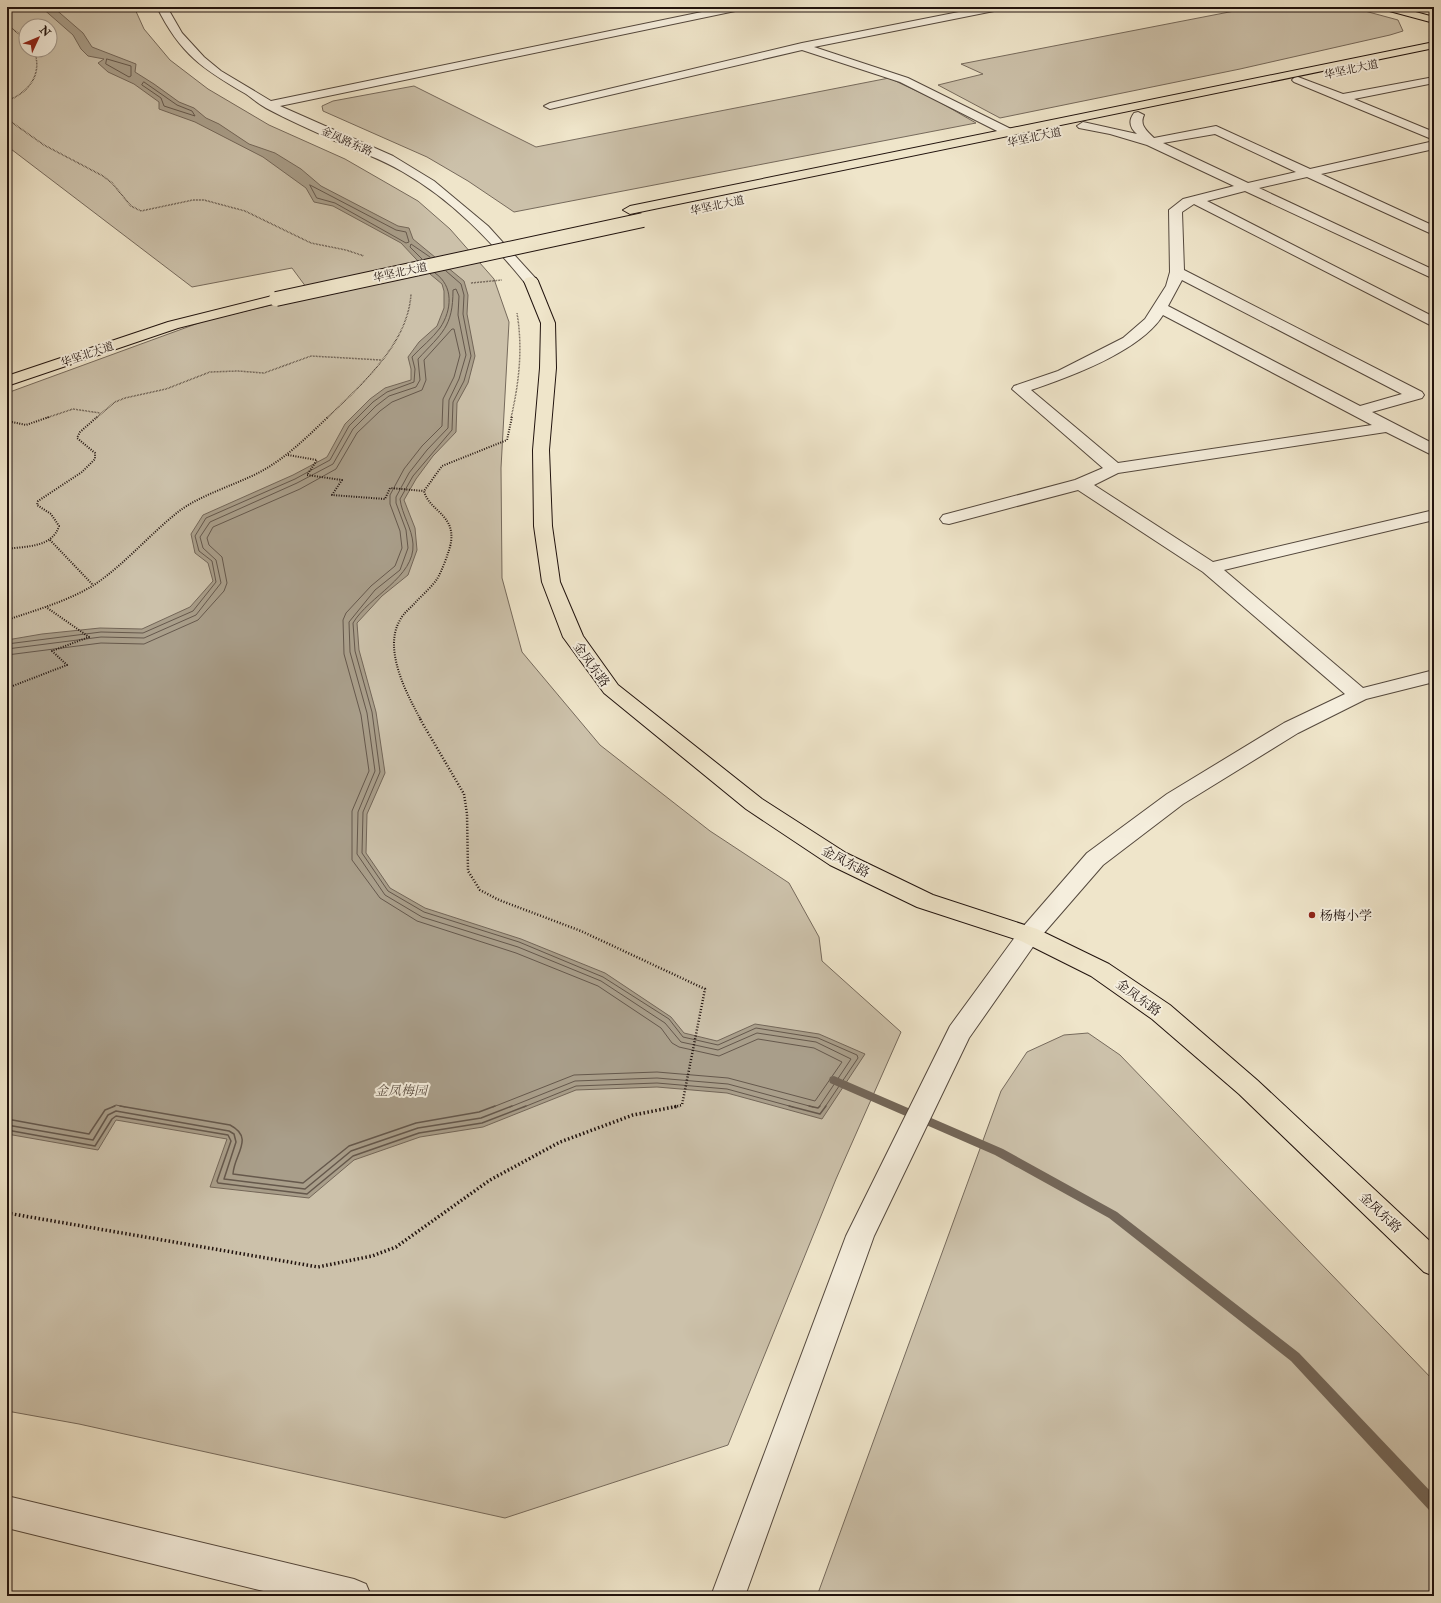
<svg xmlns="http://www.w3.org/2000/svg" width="1441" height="1603" viewBox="0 0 1441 1603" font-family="'IM FELL Double Pica','Noto Serif SC',serif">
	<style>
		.green { fill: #ccc1aa; stroke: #766a5c; fill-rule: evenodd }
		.water { fill: #a99e8a; stroke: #736658 }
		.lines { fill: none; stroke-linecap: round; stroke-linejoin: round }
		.shore-far1 { stroke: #65584c; stroke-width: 1 }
		.shore { stroke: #65584c; stroke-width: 1.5 }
		.stream { fill: #736658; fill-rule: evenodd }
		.minor-casing { stroke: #54483d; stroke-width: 2 }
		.major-casing { stroke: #21130e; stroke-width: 2 }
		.path-far3 { stroke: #21130e; stroke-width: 1.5; stroke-dasharray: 0.5 1; stroke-linecap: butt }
		.path-far2 { stroke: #21130e; stroke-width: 2; stroke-dasharray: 1 1.5; stroke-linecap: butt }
		.path-far1 { stroke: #21130e; stroke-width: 2.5; stroke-dasharray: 1 2; stroke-linecap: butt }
		.path { stroke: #21130e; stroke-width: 3.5; stroke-dasharray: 1.5 2.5; stroke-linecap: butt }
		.minor { fill: #f5eedd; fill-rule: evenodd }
		.major { fill: #efe5ca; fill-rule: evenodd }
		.major-bridge-casing { stroke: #21130e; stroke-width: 16; stroke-linecap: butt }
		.major-bridge { stroke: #efe5ca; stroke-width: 14 }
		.poi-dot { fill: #8f2418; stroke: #f5eedd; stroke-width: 1.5 }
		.labels { text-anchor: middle; stroke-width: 4; stroke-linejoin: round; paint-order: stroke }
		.far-street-label { font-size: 11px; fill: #21130e; stroke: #f5eedd }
		.street-label { font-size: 13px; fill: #21130e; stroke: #f5eedd }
		.poi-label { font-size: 13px; fill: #21130e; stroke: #f5eedd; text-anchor: start }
		.park-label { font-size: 13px; font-style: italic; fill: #5d5045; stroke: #f5eedd }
	</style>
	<rect width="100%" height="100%" fill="#efe5ca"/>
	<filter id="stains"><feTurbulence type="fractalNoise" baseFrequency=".005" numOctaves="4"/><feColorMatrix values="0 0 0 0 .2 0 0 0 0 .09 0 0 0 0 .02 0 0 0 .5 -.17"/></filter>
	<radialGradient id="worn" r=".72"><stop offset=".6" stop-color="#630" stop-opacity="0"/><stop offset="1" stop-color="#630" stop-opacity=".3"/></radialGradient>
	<!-- green -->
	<g class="green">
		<path d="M7 7H134L144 29 170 60 208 89 269 125 345 159 418 201 450 229 494 279 509 322 501 468 502 578 522 652 600 745 710 831 789 883 819 937 822 961 901 1032 836 1179 728 1445 505 1518 79 1424 7 1411V393L204 321 279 303 309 291 292 268 192 287 7 146ZM26 26H50V50H26Z"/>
		<path d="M1255 7H1350L1398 20 1403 31 1390 35 1240 69 1000 118 938 85 983 74 961 64Z"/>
		<path d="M889 78 936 100 976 123 514 212 468 181 427 157 323 111 322 106 333 101 414 86 536 147Z"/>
		<path d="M1088 1033 1120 1055 1434 1381V1596H817L1001 1091 1027 1052 1064 1035Z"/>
	</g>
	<!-- water -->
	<path class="water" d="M41 7H53L83 33 92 47 136 64 135 72 154 84 179 102 194 108 206 118 219 124 249 144 275 153 301 169 321 186 398 226 409 228 413 239 464 281 468 295 467 314 475 356 468 383 457 403 456 432 433 456 416 479 404 500 415 528 417 550 408 575 382 596 357 623 359 650 376 712 385 773 367 814 366 853 390 888 425 908 521 939 605 973 671 1017 684 1033 717 1041 755 1024 819 1034 865 1054 822 1119 727 1093 657 1087 576 1090 483 1127 420 1137 354 1160 309 1198 210 1187 227 1139 116 1120 98 1150 7 1134V640L42 634 100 628 142 629 190 607 213 581 208 563 195 553 191 534 203 515 293 475 327 457 345 424 370 399 385 388 411 380V369L408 357 419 342 437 326 444 308V291L442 284 430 274 401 243 333 206 314 202 306 188 263 157 195 122 159 109V102L134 84 108 72 98 63 104 59 88 56 81 49 73 35Z"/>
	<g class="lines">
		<!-- shore-far1 -->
		<g class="shore-far1">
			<path d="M107 59 131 66V76L129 77 106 64Z"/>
			<path d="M144 82 177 105 192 111 195 116 164 106 161 98 142 85Z"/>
			<path d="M310 185 396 230 406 232 409 242 406 243 335 203 317 198Z"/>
			<path d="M422 259 410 247 411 244 430 257"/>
			<path d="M446 271 461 284 464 295 463 314 471 356 464 381 453 402 452 430 413 476 400 499C402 515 412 528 413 544 415 577 369 596 353 623L355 651 372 712 380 772 363 812 362 853 388 891 424 912 519 942 603 977 669 1019 683 1037 718 1045 756 1028 818 1038 857 1055 858 1058 825 1107"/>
			<path d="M7 644 101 632 143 633 193 611 216 582 212 561 199 551 195 536 206 518 295 479 330 460 349 426 373 402 387 392 414 382 415 369 412 357C421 347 432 339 440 328 452 310 454 286 435 273"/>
			<path d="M7 649 101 637 144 638 196 615 221 583 216 560 203 548 200 537 210 522 297 483 333 464 353 429 376 406 389 396 416 387 420 380 418 359C442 333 453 327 453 290L456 289 459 296 458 315 466 355 459 379 449 400 448 428 427 450 409 473 396 497V503L406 530 408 548 400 570 375 590 349 622 350 652 367 713 375 771 358 812 357 854 385 895 422 917 518 947 601 981 665 1023 681 1042 718 1050 757 1033 816 1042 851 1059 819 1107"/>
			<path d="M7 655 101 643 144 644 198 620 224 591 227 583 222 557 209 545 207 538 213 527 300 489 336 469 357 433 380 411 392 402 422 390 426 380 424 360 452 329H454L460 355 454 377 443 399 442 426 422 446 404 469 390 495V504L400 531 402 548 395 566 371 586 346 613 343 620 344 654 361 715 369 771 352 811V860L380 898 417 921 516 953 598 986 661 1028 672 1043 679 1047 719 1056 758 1039 814 1048 842 1062 815 1101 728 1078 657 1072 574 1075 493 1107"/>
			<path d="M112 1107 116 1105 125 1107"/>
			<path d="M510 1107 575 1081 657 1078 728 1084 813 1107"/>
			<path d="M524 1107 576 1086 657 1083 727 1089 793 1107"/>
		</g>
		<!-- shore -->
		<g class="shore">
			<path d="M120 1106 230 1125C255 1138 234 1154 233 1174L303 1183 349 1146 416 1123 479 1112 495 1106"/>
			<path d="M789 1106 820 1114 826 1106"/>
			<path d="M809 1106 818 1108 820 1106"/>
			<path d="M7 1119 89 1134 105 1110 115 1106"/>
			<path d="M7 1125 93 1140 108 1115 116 1111 229 1131 234 1134 236 1142 224 1179 305 1189 351 1151 418 1128 481 1118 512 1106"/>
			<path d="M7 1130 95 1146 112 1119 116 1116 228 1135 231 1141 217 1181 218 1183 307 1194 353 1156 419 1133 482 1123 526 1106"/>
		</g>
		<!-- stream -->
		<path class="stream" d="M834 1076 1003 1149 1117 1212 1299 1353 1434 1495V1512L1429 1510 1291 1361 1109 1218 995 1155 830 1083 829 1080 830 1077Z"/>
		<!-- minor casing -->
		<g class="minor-casing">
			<g id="minor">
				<path d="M157 7H167L182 33 204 57 221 71 271 101 726 7H745L740 10 280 106 393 156 434 181 488 226 538 281 536 284H526C491 241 452 200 403 172 381 159 358 151 335 141 312 130 288 120 266 108 259 104 253 99 246 94 203 69 180 54 157 7Z"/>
				<path d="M984 7H1004L999 10 814 47 908 78 1011 129 1013 132 1011 135 1007 136 900 82 802 50 550 109 544 106 550 103 802 43Z"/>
				<path d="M1298 77 1343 94 1434 77V83L1354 99 1434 132V140L1294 82 1292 80 1294 78Z"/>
				<path d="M1138 112 1144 115C1139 125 1147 131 1154 138L1216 126 1310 169 1434 141V149L1321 174 1434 226V235L1307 177 1259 188 1434 270V279L1245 191 1207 201 1434 317V327L1194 204 1182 212 1184 270 1422 392 1424 395 1422 398 1372 412 1434 444V456L1386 432 1118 473 1094 485 1213 562 1434 510V520L1224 570 1363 688 1434 670V682L1366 699 1298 733 1183 804 1103 865 1037 941 969 1038 874 1236 745 1596H711L846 1236 950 1026 1021 929 1087 853 1167 794 1284 723 1345 694 1203 572 1078 490 949 524 943 523 940 519 943 515 1075 480 1103 468 1012 389 1014 386 1058 371 1123 338 1145 319 1166 286 1170 272 1169 210 1183 199 1234 186 1147 145 1110 134 1079 128 1077 126 1083 122 1137 134C1130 128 1128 121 1134 113ZM1215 134 1296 172 1248 183 1163 143ZM1182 280 1402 394 1360 406 1168 306ZM1163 315 1372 425 1118 463 1031 390C1070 377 1141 351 1163 315Z"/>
				<path d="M7 1496 354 1579 366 1584 371 1596H284L7 1528Z"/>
			</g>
		</g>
		<!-- major casing -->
		<g class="major-casing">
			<g id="major">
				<path d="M1381 7H1397L1434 17V23L1382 9Z"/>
				<path d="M1434 42V48L630 214 623 210 630 206Z"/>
				<path d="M531 277 536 278 538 281 555 323 556 368 549 450 552 526 560 582 583 636 618 685 762 799 846 853 933 895 1037 929 1109 964 1170 1005 1257 1080 1434 1245V1276L1424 1272 1239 1094 1152 1019 1091 976 1021 941 917 907 830 865 746 809 604 693 563 637 542 582 534 526 533 450 540 368 541 323 524 281 526 278Z"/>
				<path d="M276 295 281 296 283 299 281 302 178 328 7 386V376L168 322Z"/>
			</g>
		</g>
		<!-- path-far3 -->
		<g class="path-far3">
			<path d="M7 25 26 39"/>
			<path d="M7 101C29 92 43 75 34 50"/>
			<path d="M7 119 44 145 103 176 112 183 131 206 141 211 193 200H204L245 211 311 243 346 250 364 256"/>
			<path d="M471 283 502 280"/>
			<path d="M46 418 73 409 100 413"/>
			<path d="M96 418 115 402 125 398 166 389 210 372 238 371 264 373 311 356 381 360"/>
			<path d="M327 418C361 385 408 344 411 294"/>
			<path d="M511 418C519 383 523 349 517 313"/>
		</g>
		<!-- path-far2 -->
		<g class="path-far2">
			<path d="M7 421 26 425 49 417"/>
			<path d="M288 455 317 460 307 475 342 480 332 495 385 499 390 488 424 491"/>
			<path d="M50 540 93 585"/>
			<path d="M7 549C26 546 52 548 59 526L51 514 37 505 38 501 82 472 95 459V453L77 438 80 432 97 417"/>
			<path d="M7 620C36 610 68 601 94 585 125 564 149 535 178 512 200 495 235 485 260 472 286 458 306 438 328 417"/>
			<path d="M7 684 10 687 67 665 52 651 89 637 46 607"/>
			<path d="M421 720C406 693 383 649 400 620 403 614 409 609 414 604 421 596 431 588 437 579 441 573 450 550 451 542 455 514 429 511 424 491L442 466 507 440 512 417"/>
		</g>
		<!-- path-far1 -->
		<path class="path-far1" d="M420 719 464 794 467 814 468 871 480 890 499 900 581 931 705 989 682 1105 674 1107"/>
		<!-- path -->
		<path class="path" d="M7 1213 318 1267 372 1256 396 1247 490 1180 560 1142 633 1115 679 1106"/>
		<!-- minor -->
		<use href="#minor" class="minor"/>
		<!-- major -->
		<use href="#major" class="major"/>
		<!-- major-bridge casing -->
		<g class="major-bridge-casing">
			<path id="major-bridge" d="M276 299 643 220"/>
		</g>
		<!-- major-bridge -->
		<use href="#major-bridge" class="major-bridge"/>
	</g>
	<!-- markers -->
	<circle class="poi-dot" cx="1312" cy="915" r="4"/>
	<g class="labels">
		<!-- far-street labels -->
		<g class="far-street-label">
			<text transform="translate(1351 69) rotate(-12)" y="4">华坚北大道</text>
			<text transform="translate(1034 137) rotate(-12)" y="4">华坚北大道</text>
			<text transform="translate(347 141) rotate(24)" y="4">金凤路东路</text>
			<text transform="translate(717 205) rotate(-12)" y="4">华坚北大道</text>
			<text transform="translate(400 272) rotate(-12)" y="4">华坚北大道</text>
			<text transform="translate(87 354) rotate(-19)" y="4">华坚北大道</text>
		</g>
		<!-- street labels -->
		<g class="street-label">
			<text transform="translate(592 664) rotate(54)" y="5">金凤东路</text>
			<text transform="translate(846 861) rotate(28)" y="5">金凤东路</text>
			<text transform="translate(1139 997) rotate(36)" y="5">金凤东路</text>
			<text transform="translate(1381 1212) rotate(43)" y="5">金凤东路</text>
		</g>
		<!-- poi labels -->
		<g class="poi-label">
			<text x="1320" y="920">杨梅小学</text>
		</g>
		<!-- park labels -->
		<g class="park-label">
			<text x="401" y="1095">金凤梅园</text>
		</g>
	</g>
	<!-- margin -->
	<rect width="1441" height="1603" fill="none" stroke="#efe5ca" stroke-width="24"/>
	<rect x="8" y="8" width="1425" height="1587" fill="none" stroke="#21130e" stroke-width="2"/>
	<rect x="12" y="12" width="1417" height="1579" fill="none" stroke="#21130e"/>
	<!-- north arrow -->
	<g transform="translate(38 38) rotate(46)"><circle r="19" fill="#f5eedd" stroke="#a0968a"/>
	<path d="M0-3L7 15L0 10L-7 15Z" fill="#8f2418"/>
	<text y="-6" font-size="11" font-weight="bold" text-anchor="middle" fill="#21130e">N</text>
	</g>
	<rect width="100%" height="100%" filter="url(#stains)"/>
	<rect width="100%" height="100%" fill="url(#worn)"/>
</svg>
